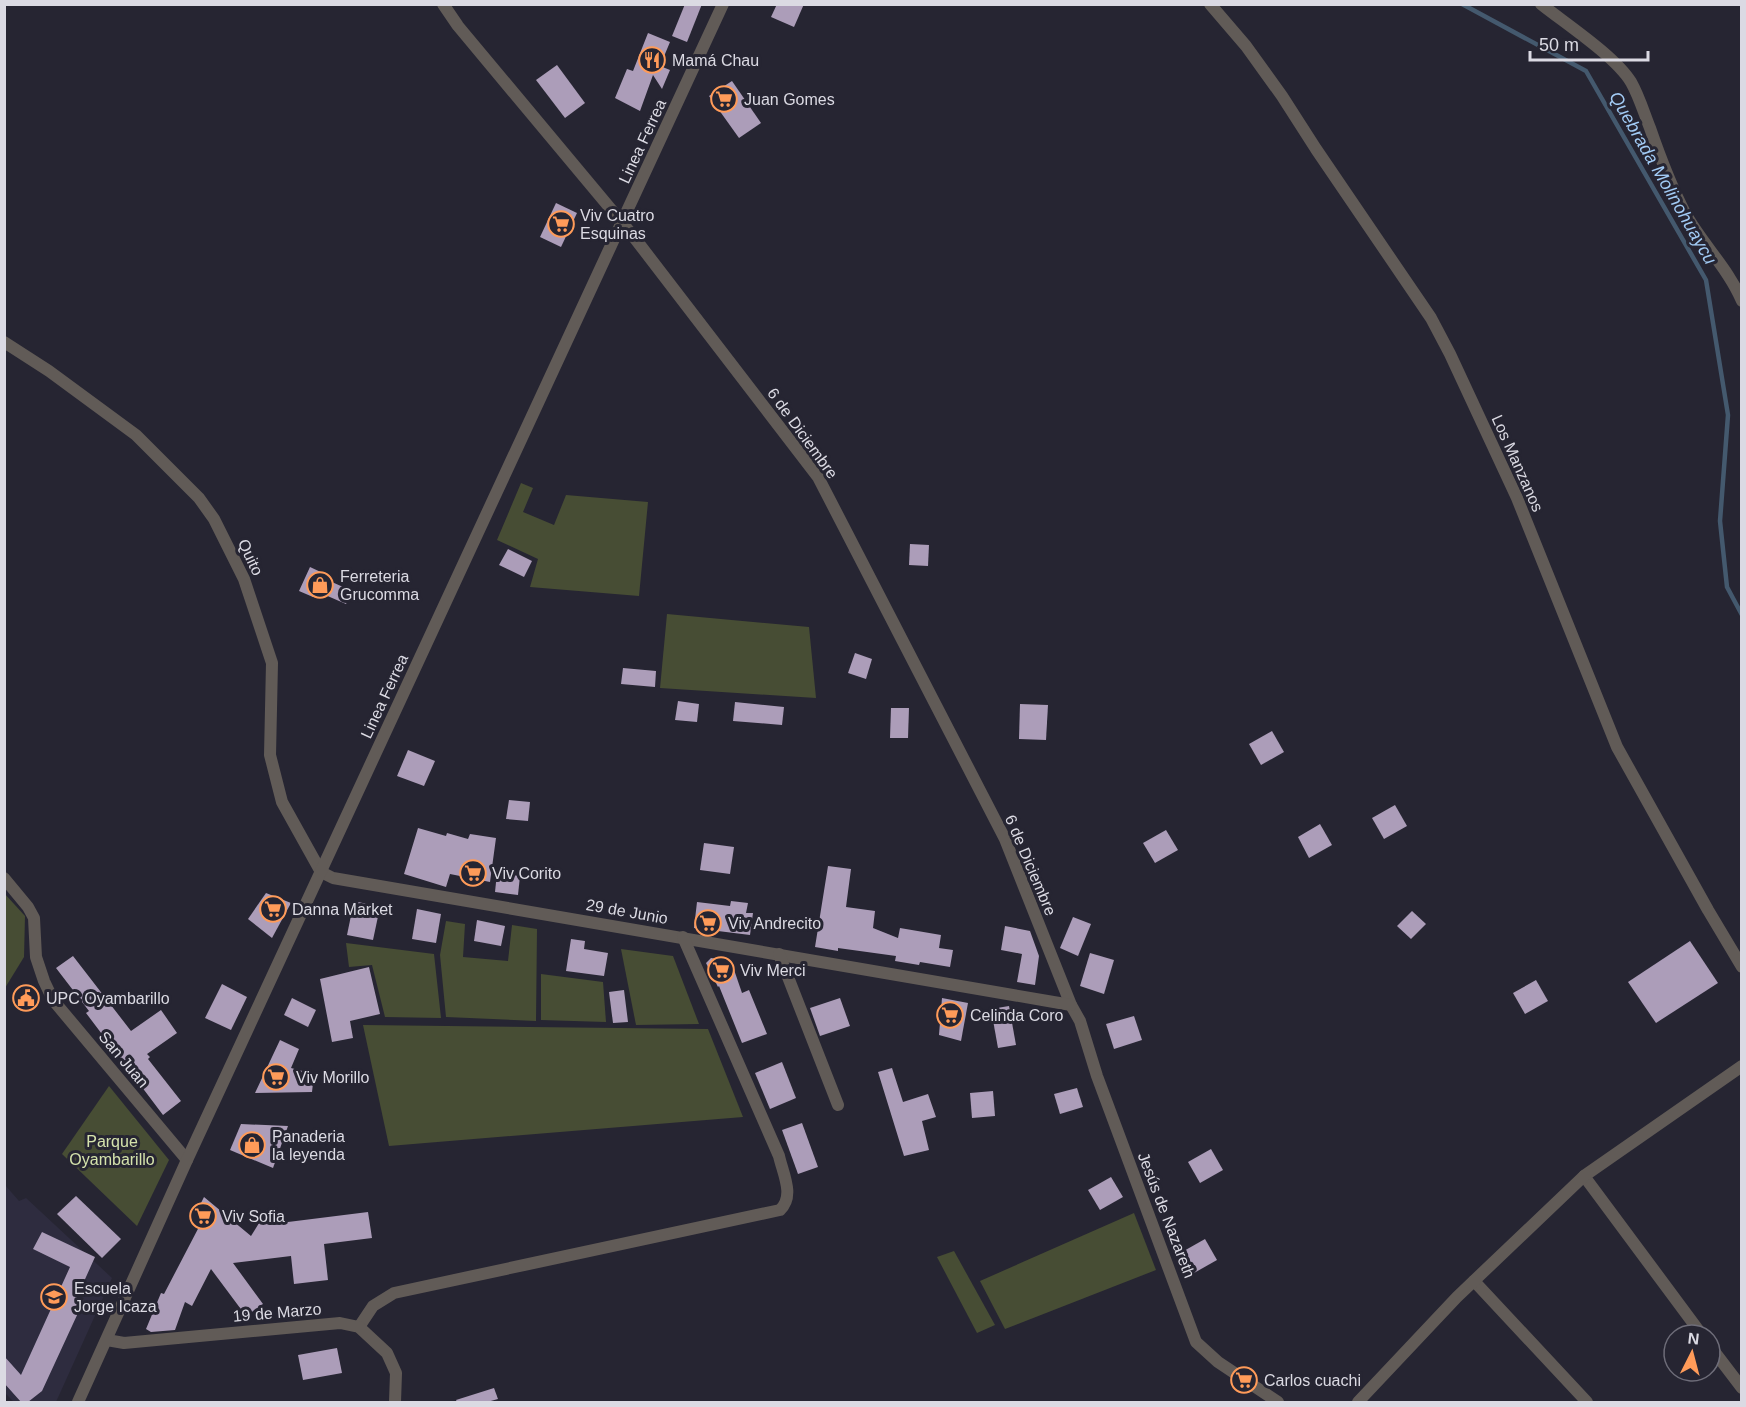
<svg xmlns="http://www.w3.org/2000/svg" width="1746" height="1407" viewBox="0 0 1746 1407" font-family="Arial,sans-serif">
	<style>
		.built { fill: #2e2c3f }
		.green { fill: #474d34 }
		.lines { fill: none; stroke-linecap: round; stroke-linejoin: round }
		.stream { stroke: #44596e; stroke-width: 4.5 }
		.building { fill: #ac9db9 }
		.street { stroke: #615b57; stroke-width: 12 }
		.labels { text-anchor: middle; stroke-width: 6; stroke-linejoin: round; paint-order: stroke }
		.poi-label { font-size: 16px; fill: #dbdae3; stroke: #262532; text-anchor: start }
		.street-label { font-size: 16px; fill: #dbdae3; stroke: #262532 }
		.park-label { font-size: 16px; fill: #d5e3ac; stroke: #262532 }
		.water-label { font-size: 18px; font-style: italic; fill: #a2cbf5; stroke: #262532 }
	</style>
	<rect width="100%" height="100%" fill="#262532"/>
	<!-- built -->
	<path class="built" d="M5 1185 19 1201 26 1198 112 1278 56 1402H14L5 1393Z"/>
	<!-- green -->
	<g class="green">
		<path d="M521 483 533 488 523 512 554 525 566 495 648 502 639 596 530 587 538 559 497 540Z"/>
		<path d="M667 614 809 627 816 698 660 688Z"/>
		<path d="M4 893 25 916 24 957 5 988Z"/>
		<path d="M446 921 465 924 463 957 508 961 512 925 537 929 536 1021 446 1017 440 955Z"/>
		<path d="M346 943 434 954 441 1018 385 1017 372 965 349 967Z"/>
		<path d="M621 949 673 956 699 1024 636 1025Z"/>
		<path d="M541 974 603 982 606 1022 541 1020Z"/>
		<path d="M363 1025 708 1029 743 1117 389 1146Z"/>
		<path d="M109 1086 169 1160 137 1226 62 1154Z"/>
		<path d="M1134 1213 1156 1270 1005 1329 980 1281Z"/>
		<path d="M954 1251 995 1325 977 1333 937 1257Z"/>
	</g>
	<g class="lines">
		<!-- stream -->
		<path class="stream" d="M1462 4 1586 71 1706 280 1728 415 1720 521 1727 587 1742 615"/>
	</g>
	<!-- building -->
	<g class="building">
		<path d="M685 4H702L687 42 672 36Z"/>
		<path d="M777 4H804L794 27 771 17Z"/>
		<path d="M648 33 670 42 660 66 670 70 662 89 653 75 640 111 615 98 627 69 633 71Z"/>
		<path d="M557 65 585 103 565 118 536 80Z"/>
		<path d="M732 81 761 123 739 138 709 96Z"/>
		<path d="M556 203 577 213 561 247 540 237Z"/>
		<path d="M910 544 929 545 928 566 909 565Z"/>
		<path d="M508 549 532 561 524 577 499 565Z"/>
		<path d="M310 567 325 574 323 578 352 591 346 604 316 591 313 597 299 591Z"/>
		<path d="M855 653 872 659 866 679 848 673Z"/>
		<path d="M623 668 656 671 655 687 621 684Z"/>
		<path d="M678 701 699 704 697 722 675 720Z"/>
		<path d="M735 702 784 707 782 725 733 721Z"/>
		<path d="M1020 704 1048 705 1046 740 1019 739Z"/>
		<path d="M891 708H909L908 738H890Z"/>
		<path d="M1272 731 1284 752 1261 765 1249 744Z"/>
		<path d="M408 750 435 761 424 786 397 776Z"/>
		<path d="M509 800 530 802 528 821 506 819Z"/>
		<path d="M1395 805 1407 826 1384 839 1372 818Z"/>
		<path d="M1320 824 1332 845 1309 858 1298 837Z"/>
		<path d="M418 828 446 836 447 833 468 839 470 834 496 838 490 882 450 874 446 887 404 874Z"/>
		<path d="M1166 830 1178 850 1155 863 1143 843Z"/>
		<path d="M704 843 734 847 730 874 700 870Z"/>
		<path d="M828 866 851 869 846 907 875 911 873 928 898 938 900 928 941 935 939 948 953 950 950 967 920 962 919 965 895 961 896 956 838 948V951L815 947Z"/>
		<path d="M497 873 520 876 518 895 495 892Z"/>
		<path d="M266 893 291 903 272 938 248 919Z"/>
		<path d="M354 901 380 907 373 940 347 935Z"/>
		<path d="M731 901 748 903 746 913H753L750 935 694 928 697 902 730 906Z"/>
		<path d="M417 909 441 914 436 943 412 939Z"/>
		<path d="M1412 911 1426 924 1411 939 1397 926Z"/>
		<path d="M1073 917 1091 924 1078 956 1060 948Z"/>
		<path d="M477 920 505 926 501 946 474 941Z"/>
		<path d="M1005 926 1030 931 1039 956 1035 985 1017 982 1022 954 1001 950Z"/>
		<path d="M571 939 585 941 584 949 608 953 604 976 566 971Z"/>
		<path d="M1690 941 1718 983 1656 1023 1628 982Z"/>
		<path d="M1090 953 1114 960 1104 994 1080 986Z"/>
		<path d="M73 956 131 1031 161 1010 177 1033 147 1054 150 1057 148 1059 181 1101 163 1115 86 1013 89 1011 56 968Z"/>
		<path d="M711 958 731 961 742 993 749 990 767 1034 742 1043 719 986 718 987 706 963Z"/>
		<path d="M369 967 380 1014 350 1021 353 1038 332 1042 320 979Z"/>
		<path d="M1536 980 1548 1001 1525 1014 1513 993Z"/>
		<path d="M222 984 247 997 231 1030 205 1018Z"/>
		<path d="M624 990 628 1022 613 1023 609 992Z"/>
		<path d="M292 998 316 1010 308 1027 284 1015Z"/>
		<path d="M840 998 850 1026 820 1036 810 1008Z"/>
		<path d="M942 998 968 1003 961 1041 939 1035Z"/>
		<path d="M1009 1006 1016 1045 998 1048 991 1009Z"/>
		<path d="M1134 1016 1142 1040 1114 1049 1106 1024Z"/>
		<path d="M280 1040 299 1049 291 1068 314 1074 312 1092 255 1093Z"/>
		<path d="M782 1062 796 1098 770 1109 755 1073Z"/>
		<path d="M892 1068 903 1102 928 1094 936 1117 922 1121 929 1150 904 1156 878 1072Z"/>
		<path d="M1077 1088 1083 1107 1060 1114 1054 1094Z"/>
		<path d="M993 1091 995 1116 972 1118 970 1093Z"/>
		<path d="M802 1123 818 1167 798 1174 782 1130Z"/>
		<path d="M241 1124 288 1126 273 1168 230 1150Z"/>
		<path d="M1211 1149 1223 1170 1200 1183 1188 1162Z"/>
		<path d="M1111 1177 1123 1197 1100 1210 1088 1190Z"/>
		<path d="M76 1196 121 1239 102 1258 57 1214Z"/>
		<path d="M204 1197 251 1236 267 1210 288 1222 368 1212 372 1238 324 1244 328 1280 294 1284 291 1256 233 1263 263 1304 246 1316 211 1269 192 1306 185 1302 175 1330 151 1332 146 1329 161 1293 164 1294 200 1225 193 1219Z"/>
		<path d="M42 1232 95 1257 77 1297 84 1300 42 1391 28 1402H21L4 1383V1356L21 1375 70 1267 33 1249Z"/>
		<path d="M1205 1239 1217 1260 1194 1273 1182 1252Z"/>
		<path d="M337 1348 342 1373 303 1380 298 1355Z"/>
		<path d="M494 1388 498 1399 487 1402H457L456 1400Z"/>
	</g>
	<g class="lines">
		<!-- street -->
		<g class="street">
			<path d="M443 4 458 26 630 232 818 477 1005 839 1071 1005 1080 1021 1097 1076 1196 1342 1218 1362 1278 1402"/>
			<path d="M1210 4 1246 46 1282 96 1316 149 1431 318 1450 354 1517 498 1617 747 1708 910 1742 967"/>
			<path d="M1541 4C1566 24 1615 56 1631 82 1639 96 1644 113 1650 128 1660 157 1671 186 1685 213 1702 244 1728 268 1742 301"/>
			<path d="M4 342 49 371 136 435 199 498 214 519 244 579 272 663 270 755 282 802 321 872"/>
			<path d="M321 872 333 878 1071 1005"/>
			<path d="M4 878 28 907 34 918 36 957 44 981 53 1000 187 1160"/>
			<path d="M779 954 838 1105"/>
			<path d="M1584 1176 1702 1335"/>
			<path d="M1474 1281 1587 1402"/>
			<path d="M359 1327 373 1306 394 1293 780 1210C795 1196 783 1174 779 1156L683 937"/>
			<path d="M107 1340 124 1343 340 1323 359 1327 387 1353 396 1373 395 1402"/>
			<path d="M1710 1346 1742 1388"/>
			<path d="M78 1402 187 1160 723 4"/>
			<path d="M1358 1402 1457 1297 1584 1176 1742 1066"/>
		</g>
	</g>
	<!-- icons -->
	<defs>
		<g id="restaurant-ring" transform="scale(1.35)"><circle r="9.5" fill="#262532" stroke="#ff9b59" stroke-width="1.5"/><path d="M-5-6h1v4h1v-4h1v4h1v-4h1v5L-1.5 .5V6h-2V.5L-5-1ZM5-6V6H3V1.5H1.5Q1.5-4 5-6Z" fill="#ff9b59"/></g>
		<g id="supermarket-ring" transform="scale(1.35)"><circle r="9.5" fill="#262532" stroke="#ff9b59" stroke-width="1.5"/><path d="M-6-5.5h2.5l.6 2H6L4.5 2H-2.5L-4.4-4H-6ZM-1.5 3.2a1.3 1.3 0 1 0 .1 0ZM3 3.2a1.3 1.3 0 1 0 .1 0Z" fill="#ff9b59"/></g>
		<g id="shop-ring" transform="scale(1.35)"><circle r="9.5" fill="#262532" stroke="#ff9b59" stroke-width="1.5"/><path d="M-5-2.5h2.3a2.7 3.5 0 0 1 5.4 0H5L5.5 6h-11ZM-1.5-2.5h3a1.5 2.3 0 0 0-3 0Z" fill="#ff9b59"/></g>
		<g id="civic-ring" transform="scale(1.35)"><circle r="9.5" fill="#262532" stroke="#ff9b59" stroke-width="1.5"/><path d="M-.6-6.5H3V-4.5H.6V-3L4-1V1h2V6H-6V1h2V-1L-.6-3ZM-1.2 2.5V6h2.4V2.5Z" fill="#ff9b59"/></g>
		<g id="school-ring" transform="scale(1.35)"><circle r="9.5" fill="#262532" stroke="#ff9b59" stroke-width="1.5"/><path d="M0-5L7-2L0 1L-7-2ZM-4 1L0 2.5L4 1V4Q0 6-4 4Z" fill="#ff9b59"/></g>
	</defs>
	<g fill-rule="evenodd">
		<use href="#restaurant-ring" x="652" y="60"/>
		<use href="#supermarket-ring" x="724" y="99"/>
		<use href="#supermarket-ring" x="561" y="224"/>
		<use href="#shop-ring" x="320" y="585"/>
		<use href="#supermarket-ring" x="473" y="873"/>
		<use href="#supermarket-ring" x="273" y="909"/>
		<use href="#supermarket-ring" x="708" y="923"/>
		<use href="#supermarket-ring" x="721" y="970"/>
		<use href="#civic-ring" x="26" y="998"/>
		<use href="#supermarket-ring" x="950" y="1015"/>
		<use href="#supermarket-ring" x="276" y="1077"/>
		<use href="#shop-ring" x="252" y="1145"/>
		<use href="#supermarket-ring" x="203" y="1216"/>
		<use href="#school-ring" x="54" y="1297"/>
		<use href="#supermarket-ring" x="1244" y="1380"/>
	</g>
	<g class="labels">
		<!-- poi labels -->
		<g class="poi-label">
			<text x="672" y="66">Mamá Chau</text>
			<text x="744" y="105">Juan Gomes</text>
			<text x="580" y="221">Viv Cuatro<tspan x="580" dy="18">Esquinas</tspan></text>
			<text x="340" y="582">Ferreteria<tspan x="340" dy="18">Grucomma</tspan></text>
			<text x="492" y="879">Viv Corito</text>
			<text x="292" y="915">Danna Market</text>
			<text x="728" y="929">Viv Andrecito</text>
			<text x="740" y="976">Viv Merci</text>
			<text x="46" y="1004">UPC Oyambarillo</text>
			<text x="970" y="1021">Celinda Coro</text>
			<text x="296" y="1083">Viv Morillo</text>
			<text x="272" y="1142">Panaderia<tspan x="272" dy="18">la leyenda</tspan></text>
			<text x="222" y="1222">Viv Sofia</text>
			<text x="74" y="1294">Escuela<tspan x="74" dy="18">Jorge Icaza</tspan></text>
			<text x="1264" y="1386">Carlos cuachi</text>
		</g>
		<!-- street labels -->
		<g class="street-label">
			<text transform="translate(642 141) rotate(-65)" y="6">Linea Ferrea</text>
			<text transform="translate(803 433) rotate(54)" y="6">6 de Diciembre</text>
			<text transform="translate(1518 463) rotate(66)" y="6">Los Manzanos</text>
			<text transform="translate(251 557) rotate(65)" y="6">Quito</text>
			<text transform="translate(384 696) rotate(-65)" y="6">Linea Ferrea</text>
			<text transform="translate(1031 865) rotate(67)" y="6">6 de Diciembre</text>
			<text transform="translate(627 911) rotate(10)" y="6">29 de Junio</text>
			<text transform="translate(124 1059) rotate(50)" y="6">San Juan</text>
			<text transform="translate(1167 1215) rotate(69)" y="6">Jesús de Nazareth</text>
			<text transform="translate(277 1312) rotate(-5)" y="6">19 de Marzo</text>
		</g>
		<!-- park labels -->
		<g class="park-label">
			<text x="112" y="1147">Parque<tspan x="112" dy="18">Oyambarillo</tspan></text>
		</g>
		<!-- water labels -->
		<g class="water-label">
			<text transform="translate(1663 178) rotate(60)" y="6">Quebrada Molinohuaycu</text>
		</g>
	</g>
	<!-- border -->
	<rect width="1746" height="1407" fill="none" stroke="#dbdae3" stroke-width="12"/>
	<!-- north arrow -->
	<g transform="translate(1692 1353) rotate(6)"><circle r="28" fill="#262532" stroke="#6e6d79" stroke-width="1.5"/>
	<path d="M0-4.5L10 22L0 15L-10 22Z" fill="#ff9b59"/>
	<text y="-9" font-size="16" font-weight="bold" text-anchor="middle" fill="#dbdae3">N</text>
	</g>
	<!-- scale -->
	<path d="M1530 51v9h118v-9" fill="none" stroke="#dbdae3" stroke-width="3"/>
	<text x="1539" y="51" font-size="18" fill="#dbdae3" stroke="#262532" stroke-width="4.5" paint-order="stroke">50 m</text>
</svg>
